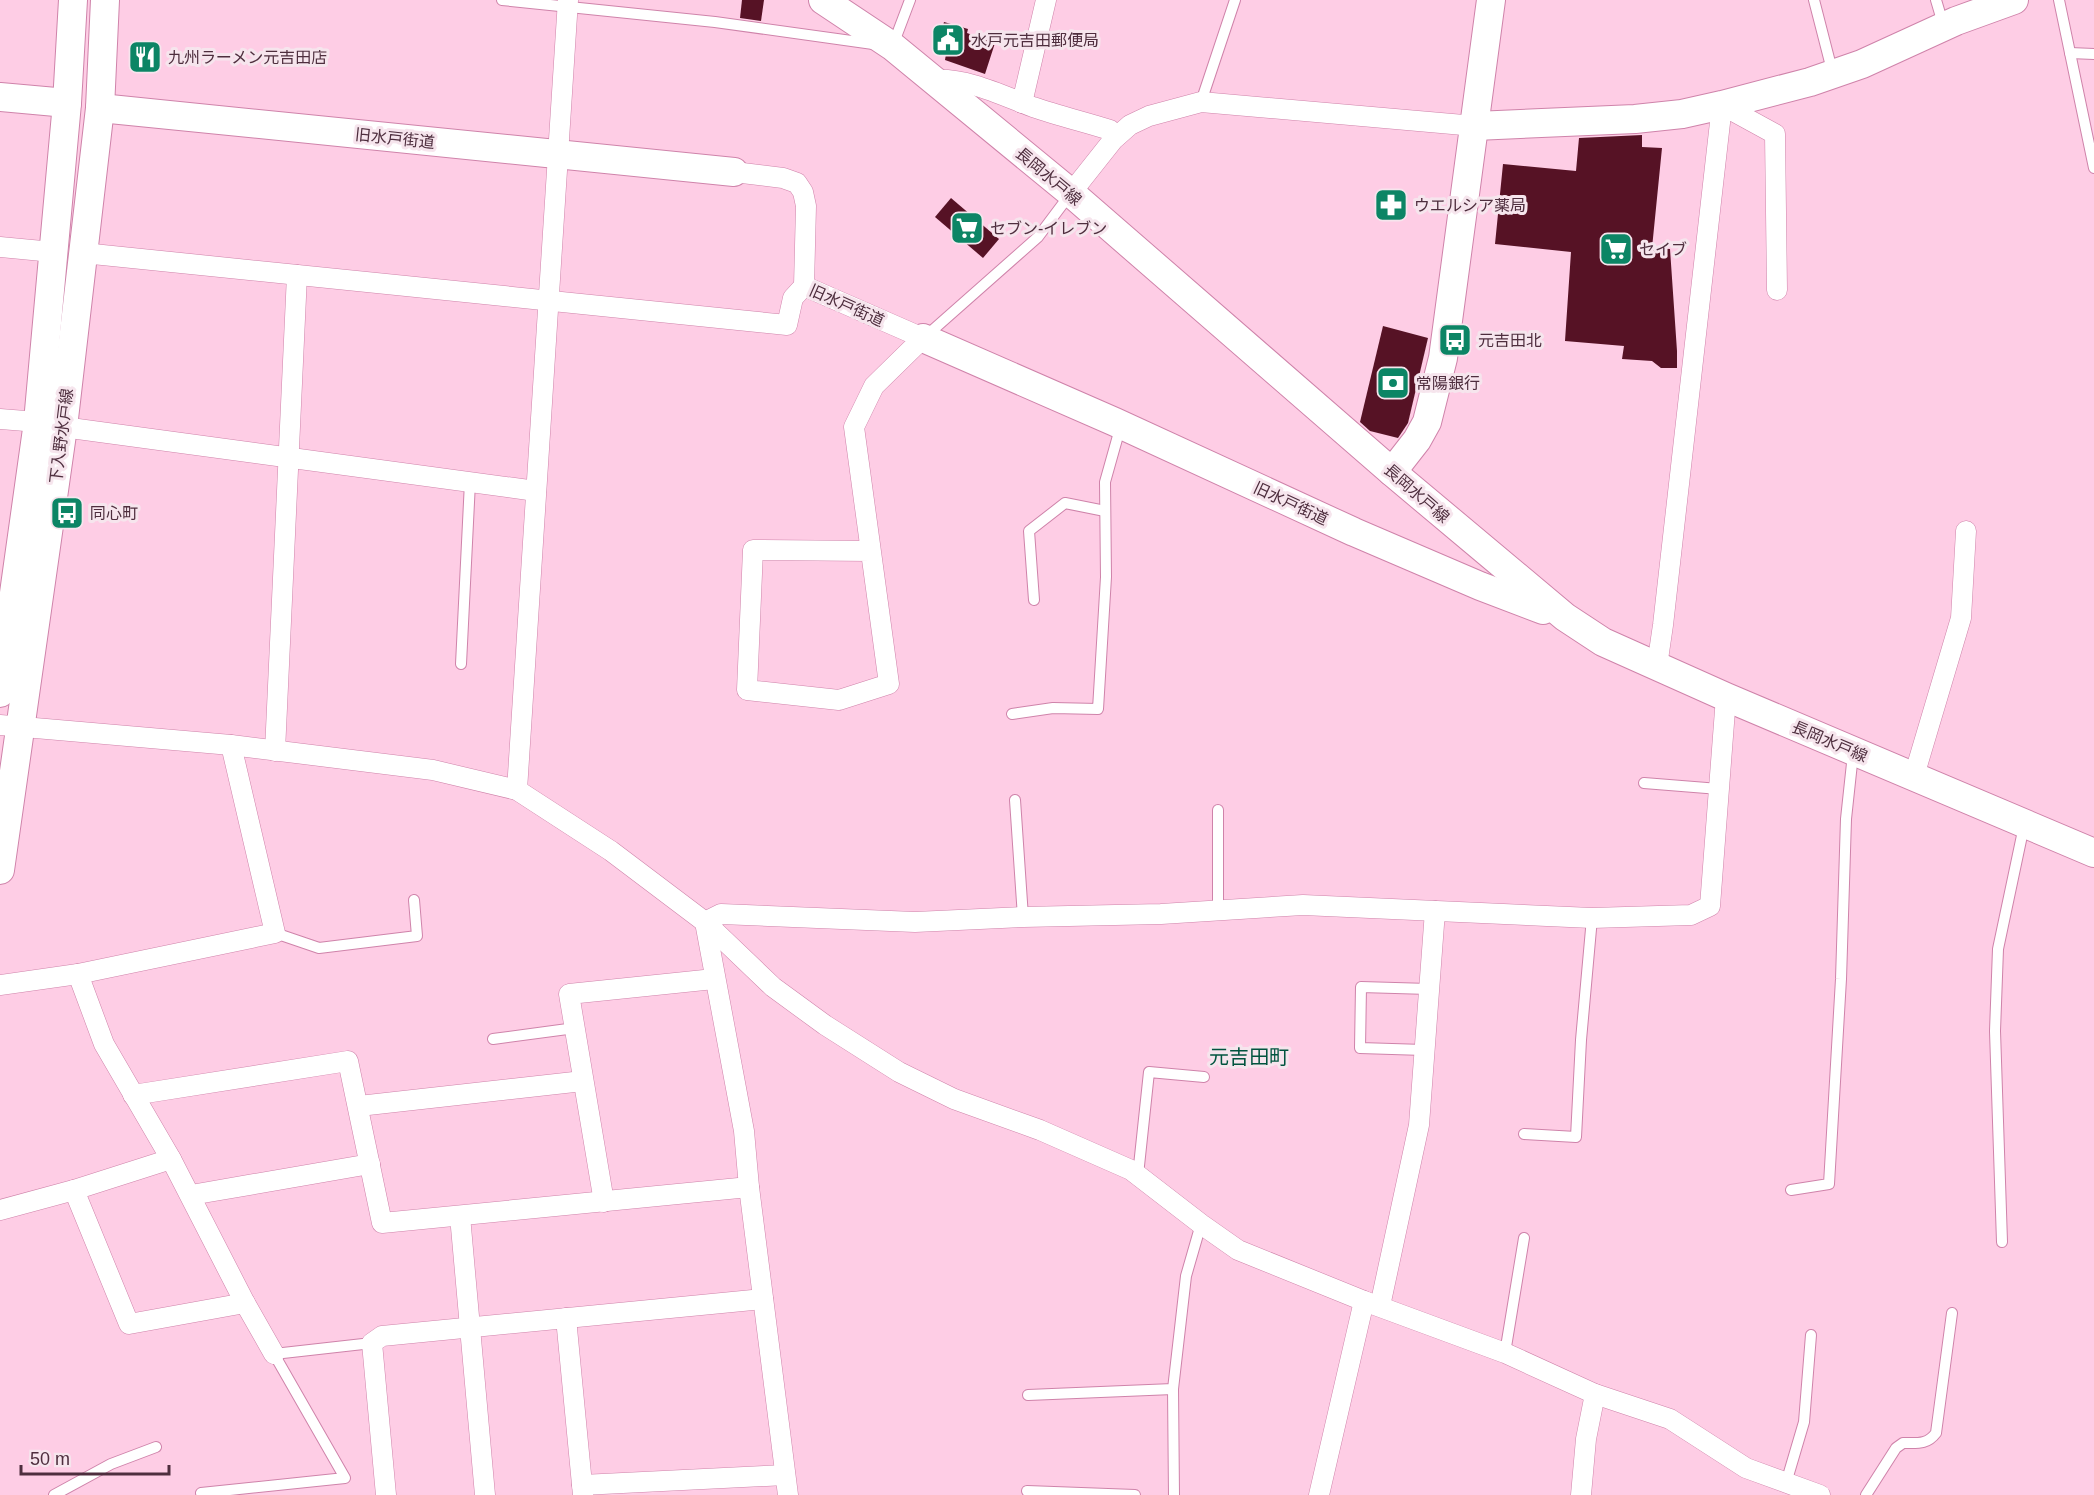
<svg xmlns="http://www.w3.org/2000/svg" width="2094" height="1495" viewBox="0 0 2094 1495" font-family="Arial,'Noto Sans JP',sans-serif">
	<style>
		.building { fill: #561225 }
		.lines { fill: none; stroke-linecap: round; stroke-linejoin: round }
		.lane-casing { stroke: #cf83aa; stroke-width: 12 }
		.street-casing { stroke: #cf83aa; stroke-width: 21 }
		.secondary-casing { stroke: #cf83aa; stroke-width: 30 }
		.lane { stroke: #fff; stroke-width: 10 }
		.street { stroke: #fff; stroke-width: 20 }
		.secondary { stroke: #fff; stroke-width: 28 }
		.labels { text-anchor: middle; stroke-width: 6; stroke-linejoin: round; paint-order: stroke }
		.poi-label { font-size: 16px; fill: #4e2e3e; stroke: #f6e5ed; text-anchor: start }
		.street-label { font-size: 16px; fill: #4e2e3e; stroke: #f6e5ed }
		.quarter-label { font-size: 20px; fill: #01543f; stroke: #f6e5ed }
	</style>
	<rect width="100%" height="100%" fill="#fecde5"/>
	<!-- building -->
	<g class="building">
		<path d="M742 0H764L761 21 740 18Z"/>
		<path d="M944 22 968 29 967 33 995 43 985 74 945 60 946 54 936 52Z"/>
		<path d="M1642 135V147L1662 148 1652 248 1670 249 1677 351V368H1661L1652 361 1622 359 1624 346 1565 341 1571 252 1495 244 1503 164 1576 171 1579 138Z"/>
		<path d="M951 198 999 239 983 258 935 217Z"/>
		<path d="M1383 326 1428 338 1408 423 1398 438 1370 431 1360 422Z"/>
	</g>
	<g class="lines">
		<!-- lane casing -->
		<g class="lane-casing">
			<g id="lane">
				<path d="M502 0 715 22 873 44"/>
				<path d="M1814 0 1833 74"/>
				<path d="M1936 0 1944 27"/>
				<path d="M2059 0 2094 168"/>
				<path d="M893 45 910 0"/>
				<path d="M2070 53 2094 54"/>
				<path d="M1201 102 1235 0"/>
				<path d="M926 336 1038 237 1071 193"/>
				<path d="M1034 600 1029 531 1065 503 1105 511"/>
				<path d="M461 664 470 482"/>
				<path d="M1012 714 1053 708 1098 709 1106 577 1105 482 1121 425"/>
				<path d="M1644 783 1719 789"/>
				<path d="M1015 800 1023 917"/>
				<path d="M1218 910V810"/>
				<path d="M275 933 319 948 417 936 414 900"/>
				<path d="M493 1039 575 1028"/>
				<path d="M1424 1050 1360 1048 1361 987 1429 989"/>
				<path d="M1524 1134 1576 1137 1581 1040 1592 918"/>
				<path d="M1138 1175 1149 1072 1204 1077"/>
				<path d="M1791 1190 1829 1184 1841 979 1846 819 1853 754"/>
				<path d="M2002 1242 1995 1031 1998 949 2024 826"/>
				<path d="M1505 1353 1524 1238"/>
				<path d="M1173 1389 1174 1495"/>
				<path d="M1028 1395 1173 1389 1186 1276 1201 1224"/>
				<path d="M1786 1483 1804 1422 1811 1335"/>
				<path d="M1027 1491 1135 1495"/>
				<path d="M54 1495 111 1464 156 1447"/>
				<path d="M202 1495 201 1493 345 1478 274 1354 372 1343"/>
				<path d="M1866 1495 1896 1448 1903 1443C1917 1443 1927 1445 1936 1433L1952 1313"/>
			</g>
		</g>
		<!-- street casing -->
		<g class="street-casing">
			<g id="street">
				<path d="M934 80C968 78 1001 95 1033 107 1059 116 1085 122 1110 130L1117 136"/>
				<path d="M1022 103 1046 0"/>
				<path d="M734 172 783 178 797 183 803 192 806 206 804 286 923 338 874 386 854 427 889 684 839 700 747 690 753 550 871 551"/>
				<path d="M1071 193 1113 140 1130 125 1149 116 1201 102 1475 126"/>
				<path d="M0 247 53 252"/>
				<path d="M83 253 787 325 793 298 804 286"/>
				<path d="M0 419 38 422"/>
				<path d="M63 427 536 491"/>
				<path d="M1657 666 1663 625 1722 105 1775 134 1777 290"/>
				<path d="M0 725 231 745 433 770 517 790 611 851 705 922 773 987 825 1025 899 1072 954 1099 1040 1130 1131 1170 1201 1224 1238 1250 1364 1301 1505 1353 1595 1394 1670 1419 1746 1468 1820 1495"/>
				<path d="M275 751 297 275"/>
				<path d="M1914 776 1961 618 1966 531"/>
				<path d="M517 790 568 0"/>
				<path d="M78 974 104 1044 171 1159 245 1303 274 1354"/>
				<path d="M0 985 78 974 275 933 231 745"/>
				<path d="M133 1095 348 1061 382 1223 749 1187"/>
				<path d="M359 1106 583 1081"/>
				<path d="M74 1190 129 1324 245 1303"/>
				<path d="M191 1195 370 1164"/>
				<path d="M604 1202 569 994 714 979"/>
				<path d="M0 1210 74 1190 171 1159"/>
				<path d="M460 1216 485 1495"/>
				<path d="M1380 1306 1419 1125 1435 911"/>
				<path d="M566 1318 583 1495"/>
				<path d="M582 1485 785 1475"/>
				<path d="M386 1495 372 1343 382 1336 763 1299"/>
				<path d="M788 1495 749 1187 744 1131 705 922 721 914 915 922 1023 917 1161 914 1303 905 1592 918 1691 915 1710 906 1726 697"/>
				<path d="M1319 1495 1364 1301"/>
				<path d="M1581 1495 1586 1439 1595 1394"/>
			</g>
		</g>
		<!-- secondary casing -->
		<g class="secondary-casing">
			<g id="secondary">
				<path d="M823 0 892 46 1071 193 1392 472 1565 617 1603 642 1726 697 2094 853"/>
				<path d="M0 97 67 103"/>
				<path d="M100 108 734 172"/>
				<path d="M1475 126 1635 119 1682 114 1722 105 1810 82 1862 64 1956 21 2014 0"/>
				<path d="M923 338 1115 422 1354 532 1480 586 1543 610"/>
				<path d="M1392 472 1417 440 1427 422 1443 358 1491 0"/>
				<path d="M0 693 38 422 67 103 73 0"/>
				<path d="M0 870 63 427 100 108 105 0"/>
			</g>
		</g>
		<!-- lane -->
		<use href="#lane" class="lane"/>
		<!-- street -->
		<use href="#street" class="street"/>
		<!-- secondary -->
		<use href="#secondary" class="secondary"/>
	</g>
	<!-- icons -->
	<defs>
		<g id="civic-square" transform="scale(1.725)"><rect x="-9" y="-9" width="18" height="18" rx="4" fill="#0c8565" stroke="#f6e5ed"/><path d="M-.6-6.5H3V-4.5H.6V-3L4-1V1h2V6H-6V1h2V-1L-.6-3ZM-1.2 2.5V6h2.4V2.5Z" fill="#fff"/></g>
		<g id="restaurant-square" transform="scale(1.725)"><rect x="-9" y="-9" width="18" height="18" rx="4" fill="#0c8565" stroke="#f6e5ed"/><path d="M-5-6h1v4h1v-4h1v4h1v-4h1v5L-1.5 .5V6h-2V.5L-5-1ZM5-6V6H3V1.5H1.5Q1.5-4 5-6Z" fill="#fff"/></g>
		<g id="pharmacy-square" transform="scale(1.725)"><rect x="-9" y="-9" width="18" height="18" rx="4" fill="#0c8565" stroke="#f6e5ed"/><path d="M-2-6h4v4h4v4h-4v4h-4v-4h-4v-4h4Z" fill="#fff"/></g>
		<g id="supermarket-square" transform="scale(1.725)"><rect x="-9" y="-9" width="18" height="18" rx="4" fill="#0c8565" stroke="#f6e5ed"/><path d="M-6-5.5h2.5l.6 2H6L4.5 2H-2.5L-4.4-4H-6ZM-1.5 3.2a1.3 1.3 0 1 0 .1 0ZM3 3.2a1.3 1.3 0 1 0 .1 0Z" fill="#fff"/></g>
		<g id="bus-square" transform="scale(1.725)"><rect x="-9" y="-9" width="18" height="18" rx="4" fill="#0c8565" stroke="#f6e5ed"/><path d="M-5-6H5V4H4V6H2V4H-2V6H-4V4H-5ZM-3.5-4V0h7V-4ZM-3.5 1.2v1.5H-2V1.2ZM2 1.2v1.5H3.5V1.2Z" fill="#fff"/></g>
		<g id="bank-square" transform="scale(1.725)"><rect x="-9" y="-9" width="18" height="18" rx="4" fill="#0c8565" stroke="#f6e5ed"/><path d="M-6-4H6V4H-6ZM0-2.3a2.3 2.3 0 1 0 0 4.6a2.3 2.3 0 1 0 0-4.6Z" fill="#fff"/></g>
	</defs>
	<g fill-rule="evenodd">
		<use href="#civic-square" x="948" y="40"/>
		<use href="#restaurant-square" x="145" y="57"/>
		<use href="#pharmacy-square" x="1391" y="205"/>
		<use href="#supermarket-square" x="967" y="228"/>
		<use href="#supermarket-square" x="1616" y="249"/>
		<use href="#bus-square" x="1455" y="340"/>
		<use href="#bank-square" x="1393" y="383"/>
		<use href="#bus-square" x="67" y="513"/>
	</g>
	<g class="labels">
		<!-- poi labels -->
		<g class="poi-label">
			<text x="971" y="46">水戸元吉田郵便局</text>
			<text x="168" y="63">九州ラーメン元吉田店</text>
			<text x="1414" y="211">ウエルシア薬局</text>
			<text x="990" y="234">セブン-イレブン</text>
			<text x="1639" y="255">セイブ</text>
			<text x="1478" y="346">元吉田北</text>
			<text x="1416" y="389">常陽銀行</text>
			<text x="90" y="519">同心町</text>
		</g>
		<!-- street labels -->
		<g class="street-label">
			<text transform="translate(395 138) rotate(6)" y="6">旧水戸街道</text>
			<text transform="translate(1049 176) rotate(40)" y="6">長岡水戸線</text>
			<text transform="translate(847 305) rotate(24)" y="6">旧水戸街道</text>
			<text transform="translate(61 436) rotate(-83)" y="6">下入野水戸線</text>
			<text transform="translate(1417 493) rotate(41)" y="6">長岡水戸線</text>
			<text transform="translate(1291 503) rotate(25)" y="6">旧水戸街道</text>
			<text transform="translate(1830 741) rotate(23)" y="6">長岡水戸線</text>
		</g>
		<!-- quarter labels -->
		<g class="quarter-label">
			<text x="1249" y="1064">元吉田町</text>
		</g>
	</g>
	<!-- scale -->
	<path d="M21 1465v9h148v-9" fill="none" stroke="#4e2e3e" stroke-width="3"/>
	<text x="30" y="1465" font-size="18" fill="#4e2e3e" stroke="#f6e5ed" stroke-width="4.5" paint-order="stroke">50 m</text>
</svg>
